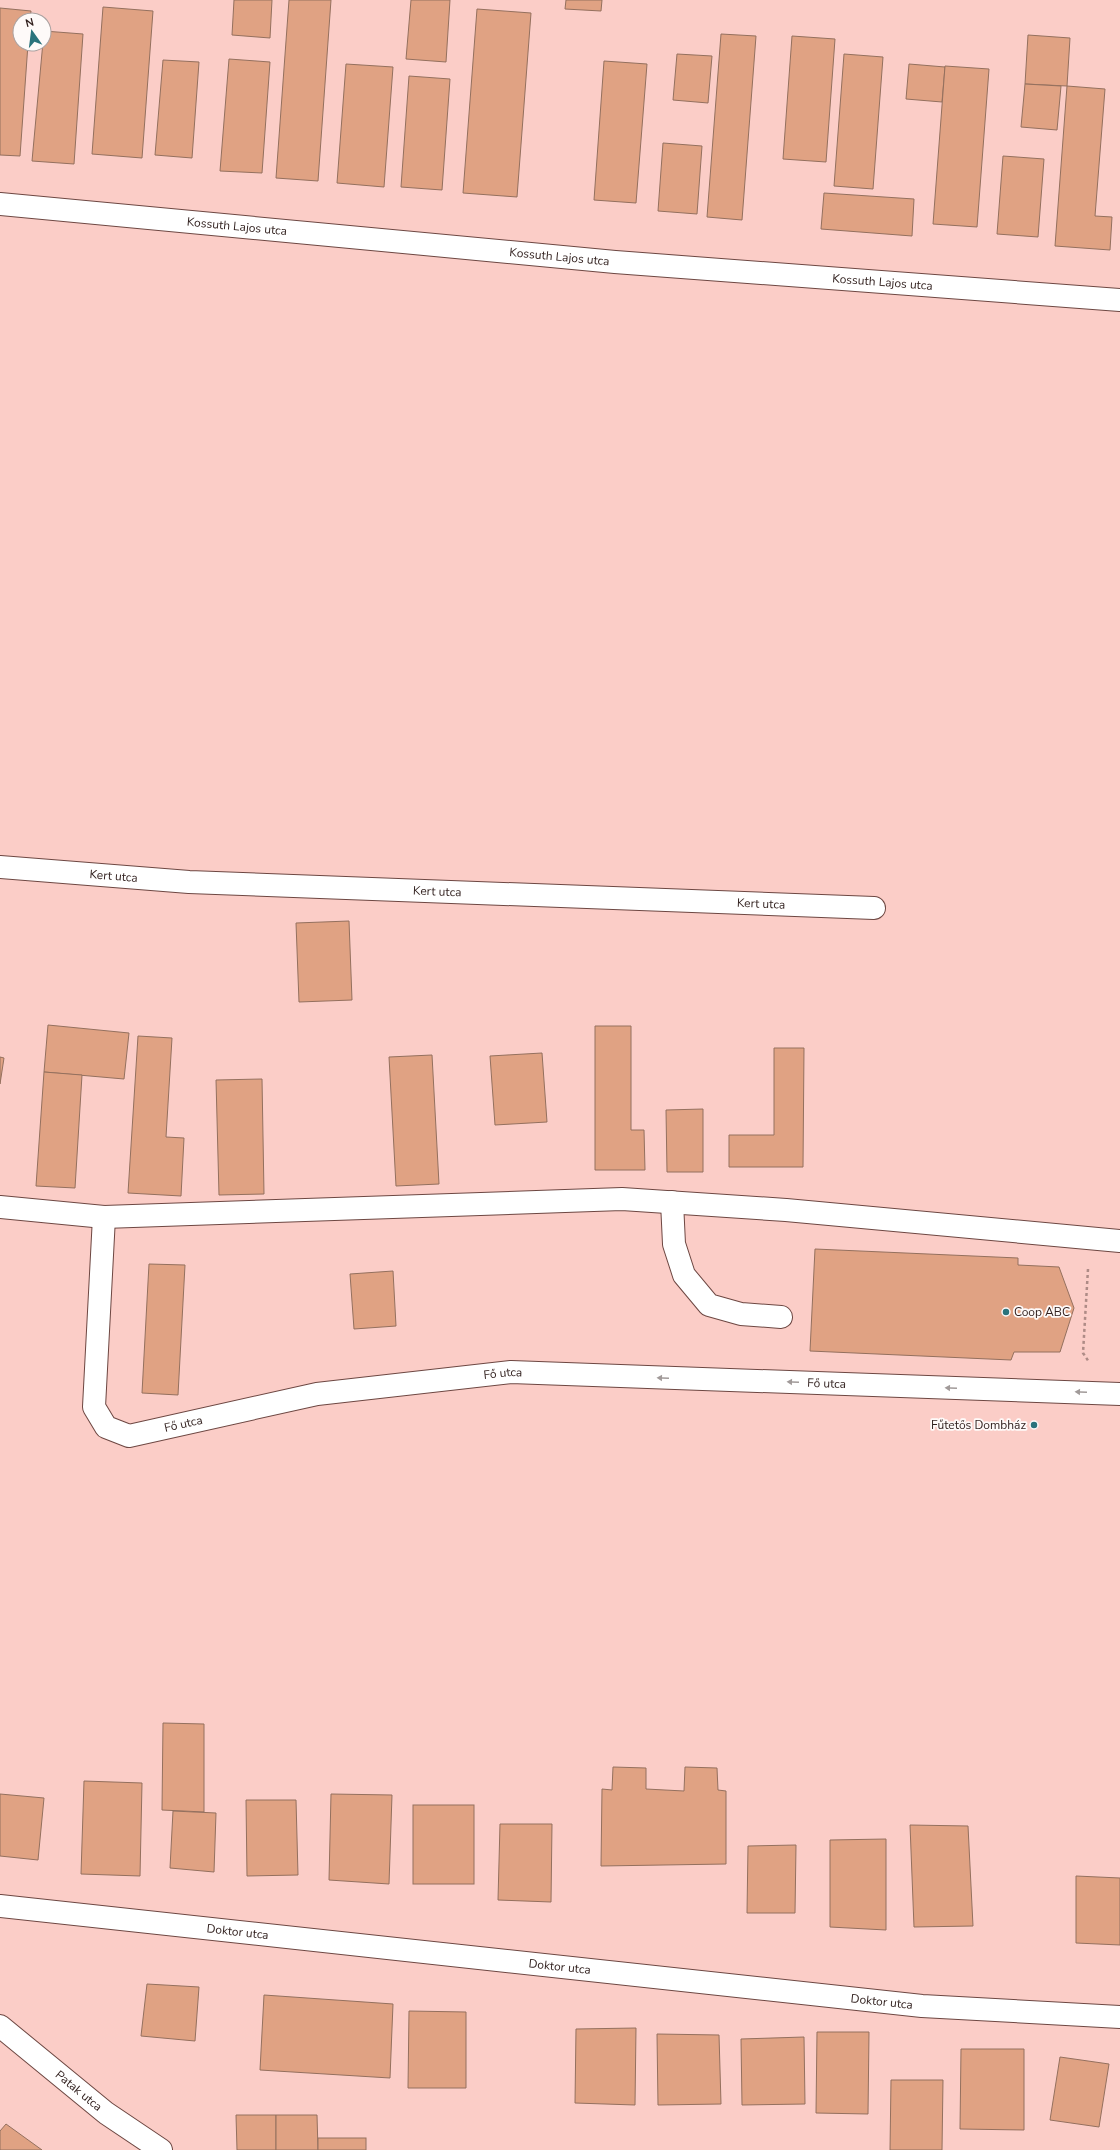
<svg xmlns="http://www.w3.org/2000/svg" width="1120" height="2150" viewBox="0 0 1120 2150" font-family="'Nunito Sans',sans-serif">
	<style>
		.building { fill: #e0a283; stroke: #94705e }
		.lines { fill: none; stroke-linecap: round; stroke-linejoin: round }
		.minor-casing { stroke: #6d4742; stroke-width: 24 }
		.path { stroke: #ae8b86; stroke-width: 2.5; stroke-dasharray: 3 3; stroke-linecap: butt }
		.minor { stroke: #fff; stroke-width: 22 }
		.oneway { fill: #a19a99 }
		.poi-dot { fill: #2a737c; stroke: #fefaf9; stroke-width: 1.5 }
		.labels { text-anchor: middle; stroke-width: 3.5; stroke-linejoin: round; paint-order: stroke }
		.street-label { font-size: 12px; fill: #2f1e1c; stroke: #fefaf9 }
		.poi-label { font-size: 12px; fill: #2f1e1c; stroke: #fefaf9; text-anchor: start }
	</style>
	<rect width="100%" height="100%" fill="#fbcdc7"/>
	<!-- building -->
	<g class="building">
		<path d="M234 0H272L270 38 232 35Z"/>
		<path d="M289 0H331L318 181 276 178Z"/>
		<path d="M411 0H450L446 62 406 59Z"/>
		<path d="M566 0H602L601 11 565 9Z"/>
		<path d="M103 7 153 11 142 158 92 154Z"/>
		<path d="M0 8 31 11 30 20H20V44H28L20 156 0 155Z"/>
		<path d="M477 9 531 13 517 197 463 193Z"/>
		<path d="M44 31 83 34 74 164 32 161Z"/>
		<path d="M721 34 756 36 742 220 707 217Z"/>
		<path d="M1028 35 1070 38 1067 86 1025 84Z"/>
		<path d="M792 36 835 39 826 162 783 159Z"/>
		<path d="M677 54 712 56 708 103 673 100Z"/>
		<path d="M844 54 883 57 873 189 834 186Z"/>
		<path d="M229 59 270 62 262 173 220 171Z"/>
		<path d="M163 60 199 62 192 158 155 155Z"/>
		<path d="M604 61 647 64 636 203 594 200Z"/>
		<path d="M346 64 393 67 384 187 337 183Z"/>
		<path d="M909 64 945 67 942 102 906 99Z"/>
		<path d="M945 66 989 69 977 227 933 224Z"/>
		<path d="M409 76 450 79 442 190 401 187Z"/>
		<path d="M1025 84 1061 86 1057 130 1021 127Z"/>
		<path d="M1067 86 1105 89 1095 216 1112 217 1110 250 1055 246Z"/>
		<path d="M663 143 702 146 697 214 658 211Z"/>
		<path d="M1003 156 1044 159 1038 237 997 234Z"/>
		<path d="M824 193 914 199 912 236 821 229Z"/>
		<path d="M349 921 352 1000 299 1002 296 923Z"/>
		<path d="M48 1025 129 1033 124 1079 44 1072Z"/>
		<path d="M595 1026H631V1130H644L645 1170H595Z"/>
		<path d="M138 1036 172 1038 166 1137 184 1138 181 1196 128 1193Z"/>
		<path d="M774 1048H804L803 1167H729V1135H774Z"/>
		<path d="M542 1053 547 1122 495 1125 490 1056Z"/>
		<path d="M432 1055 439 1184 396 1186 389 1057Z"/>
		<path d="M0 1057 4 1058 0 1084Z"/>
		<path d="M44 1072 82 1075 75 1188 36 1186Z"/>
		<path d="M262 1079 264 1194 219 1195 216 1080Z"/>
		<path d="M703 1109V1172H667L666 1110Z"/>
		<path d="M815 1249 1018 1258V1265L1059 1267 1074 1308 1060 1352H1014L1011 1360 810 1351Z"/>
		<path d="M149 1264 185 1265 178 1395 142 1393Z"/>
		<path d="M393 1271 396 1326 354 1329 350 1274Z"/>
		<path d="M163 1723 204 1724V1812L162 1810Z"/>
		<path d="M613 1767 646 1768V1789L684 1791 685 1767 717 1768 718 1790 726 1791V1864L601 1866 602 1789 612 1790Z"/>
		<path d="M84 1781 142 1783 140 1876 81 1874Z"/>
		<path d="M0 1794 44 1798 38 1860 0 1856Z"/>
		<path d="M331 1794 392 1795 389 1884 329 1880Z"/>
		<path d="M246 1800H296L298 1875 247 1876Z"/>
		<rect x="413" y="1805" width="61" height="79"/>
		<path d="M173 1811 216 1813 214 1872 170 1868Z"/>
		<path d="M500 1824H552L551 1902 498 1900Z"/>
		<path d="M910 1825 968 1826 973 1926 914 1927Z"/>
		<path d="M886 1839V1930L830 1927V1840Z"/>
		<path d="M796 1845 795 1913H747L748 1846Z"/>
		<path d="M1076 1876 1120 1878V1945L1076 1943Z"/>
		<path d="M147 1984 199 1987 195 2041 141 2036Z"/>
		<path d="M264 1995 393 2004 390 2078 260 2070Z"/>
		<path d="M409 2011 466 2012V2088H408Z"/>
		<path d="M636 2028 635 2105 575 2103 576 2029Z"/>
		<path d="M817 2032H869L868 2114 816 2113Z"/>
		<path d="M657 2034 719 2035 721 2104 658 2105Z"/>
		<path d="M804 2037 805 2104 742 2105 741 2039Z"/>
		<path d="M961 2049H1024V2130L960 2129Z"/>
		<path d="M1060 2057 1109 2064 1099 2127 1050 2120Z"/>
		<path d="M891 2080H943L942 2150H890Z"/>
		<path d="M236 2115H276V2150H237Z"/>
		<path d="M276 2115H317L318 2150H276Z"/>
		<path d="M6 2124 42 2150H0V2131Z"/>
		<rect x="318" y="2138" width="48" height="12"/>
	</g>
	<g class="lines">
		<!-- minor casing -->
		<g class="minor-casing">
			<g id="minor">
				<path id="s1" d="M0 204 615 262 1120 300"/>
				<path id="s2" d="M0 867 189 882 874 908"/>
				<path d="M672 1202 674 1244 684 1275 709 1305 741 1314 781 1317"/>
				<path d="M0 1207 104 1217 622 1199 786 1210 1120 1241"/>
				<path id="s3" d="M104 1217 94 1407 106 1427 129 1436 317 1394 511 1372 1120 1394"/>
				<path id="s4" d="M0 1906 922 2006 1120 2017"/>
				<path id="s5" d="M0 2026 106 2113 161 2150"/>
			</g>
		</g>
		<!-- path -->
		<path class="path" d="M1088 1269 1083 1353 1089 1362"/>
		<!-- minor -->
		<use href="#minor" class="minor"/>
	</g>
	<!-- one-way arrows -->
	<defs><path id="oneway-solid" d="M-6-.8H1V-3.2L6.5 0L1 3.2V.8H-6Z"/></defs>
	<g class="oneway">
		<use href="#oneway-solid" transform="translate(663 1378) rotate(-178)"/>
		<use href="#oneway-solid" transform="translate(793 1382) rotate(-178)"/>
		<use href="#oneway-solid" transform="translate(951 1388) rotate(-178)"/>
		<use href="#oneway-solid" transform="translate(1081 1392) rotate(-178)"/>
	</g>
	<!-- markers -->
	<g class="poi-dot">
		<circle cx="1006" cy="1312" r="4"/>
		<circle cx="1034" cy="1425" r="4"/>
	</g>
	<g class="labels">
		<!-- street labels -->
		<g class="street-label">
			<text dy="4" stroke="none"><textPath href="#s1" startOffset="238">Kossuth Lajos utca</textPath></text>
			<text dy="4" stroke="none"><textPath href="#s1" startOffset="562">Kossuth Lajos utca</textPath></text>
			<text dy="4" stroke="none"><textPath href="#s1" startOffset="886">Kossuth Lajos utca</textPath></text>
			<text dy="4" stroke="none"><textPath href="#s2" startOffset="114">Kert utca</textPath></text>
			<text dy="4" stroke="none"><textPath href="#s2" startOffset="438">Kert utca</textPath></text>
			<text dy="4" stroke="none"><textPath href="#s2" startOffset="762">Kert utca</textPath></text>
			<text dy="4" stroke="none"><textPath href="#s3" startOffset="618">Fő utca</textPath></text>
			<text dy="4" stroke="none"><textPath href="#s3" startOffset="942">Fő utca</textPath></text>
			<text dy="4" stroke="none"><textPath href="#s3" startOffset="294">Fő utca</textPath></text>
			<text dy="4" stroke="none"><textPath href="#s4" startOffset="239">Doktor utca</textPath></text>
			<text dy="4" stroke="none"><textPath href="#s4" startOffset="563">Doktor utca</textPath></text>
			<text dy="4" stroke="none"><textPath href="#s4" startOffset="887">Doktor utca</textPath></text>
			<text dy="4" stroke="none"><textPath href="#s5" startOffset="102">Patak utca</textPath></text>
		</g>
		<!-- poi labels -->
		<g class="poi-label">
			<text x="1014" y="1316">Coop ABC</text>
			<text x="1026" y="1429" text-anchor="end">Fűtetős Dombház</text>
		</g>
	</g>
	<!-- north arrow -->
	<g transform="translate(32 32) rotate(346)"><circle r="19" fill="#fefaf9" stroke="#aba2a1"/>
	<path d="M0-3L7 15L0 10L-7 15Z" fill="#2a737c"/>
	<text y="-6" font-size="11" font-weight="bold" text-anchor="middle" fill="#2f1e1c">N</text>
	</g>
</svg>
